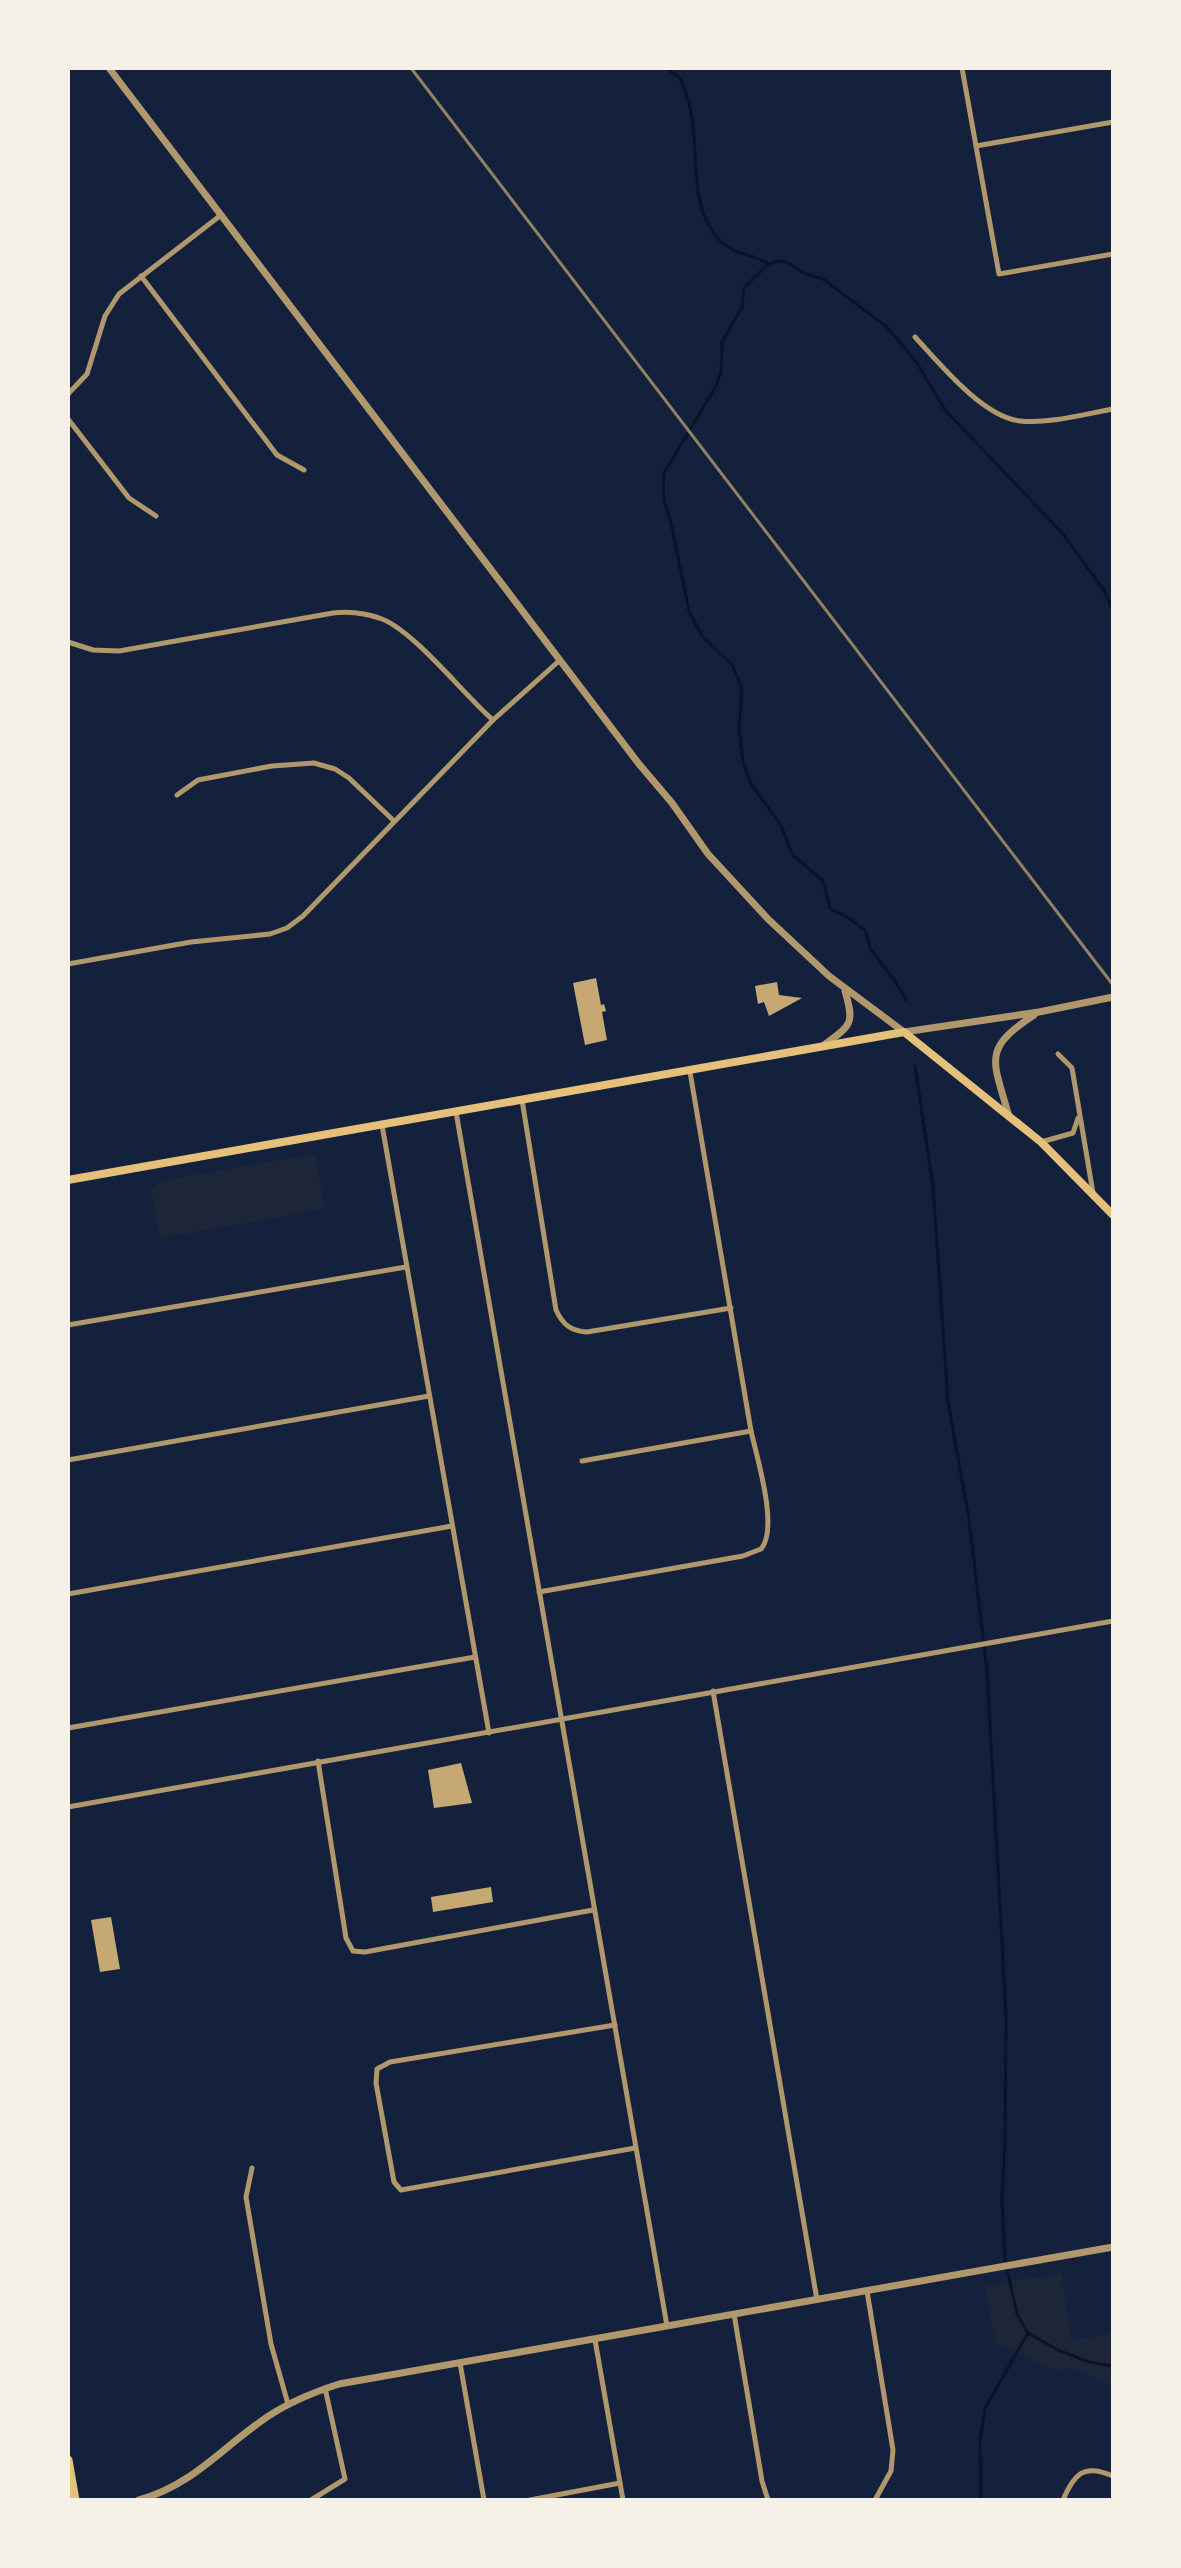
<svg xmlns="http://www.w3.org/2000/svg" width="1181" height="2568" viewBox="0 0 1181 2568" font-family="Jost,sans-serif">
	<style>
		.green { fill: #1d2539 }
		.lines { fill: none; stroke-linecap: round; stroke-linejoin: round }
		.stream { stroke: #0b132b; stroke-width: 3 }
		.building { fill: #c6a872 }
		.minor { stroke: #b1986c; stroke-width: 5 }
		.tertiary { stroke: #b1986c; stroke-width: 7 }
		.secondary { stroke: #e5c07b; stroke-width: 8 }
		.primary { stroke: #e5c07b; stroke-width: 9 }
		.rail { stroke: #918062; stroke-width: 3 }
	</style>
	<rect width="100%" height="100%" fill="#14213d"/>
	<!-- green -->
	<g class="green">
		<path d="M315 1154 325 1209 160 1238 151 1190 159 1181Z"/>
		<path d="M1061 2273 1072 2340 1113 2334V2386L1071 2368 1054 2370 995 2343 985 2286Z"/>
	</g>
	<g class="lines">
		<!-- stream -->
		<g class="stream">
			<path d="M666 68C670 71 677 75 680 79 684 84 685 92 687 97 703 143 684 201 719 240 733 255 753 253 768 264"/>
			<path d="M768 264 744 288 742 307 722 342 721 372 716 386 664 473C663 490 662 501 670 518L689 611 702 636 732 665 742 688 739 729 743 762 751 784 781 825 792 854 823 881 830 909 847 917 865 930 871 950 895 981 906 1000"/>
			<path d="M768 264 777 261 787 262 803 273 823 279 887 327 917 363 945 410 1064 535 1105 592 1113 612"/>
			<path d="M915 1066 933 1186 948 1402 969 1519 987 1671 1006 2016 1005 2139 1002 2200 1005 2260 1017 2314 1028 2333 1058 2350 1089 2362 1113 2366"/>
			<path d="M981 2500 980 2441 985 2408 1028 2333"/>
		</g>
	</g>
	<!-- building -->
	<g class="building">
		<path d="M596 978 601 1005 604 1004 606 1011 602 1012 607 1040 585 1045 573 983Z"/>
		<path d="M777 982 779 995 802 998 769 1016 764 1002 758 1004 755 986Z"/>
		<path d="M461 1763 472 1803 434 1808 428 1770Z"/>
		<path d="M491 1887 493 1902 433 1912 431 1897Z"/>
		<path d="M111 1917 120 1969 100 1972 91 1920Z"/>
	</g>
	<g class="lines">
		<!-- minor -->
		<g class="minor">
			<path d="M962 68 999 274 1113 254"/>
			<path d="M976 146 1113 122"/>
			<path d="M141 276 277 455 304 470"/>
			<path d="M915 337C940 364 983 417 1020 421 1050 424 1084 414 1113 409"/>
			<path d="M68 394 87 374 105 316 119 294 221 215"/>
			<path d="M68 419 129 498 156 516"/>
			<path d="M68 642 93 650 119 651 333 613C350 611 366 613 382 619 415 632 464 695 493 720"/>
			<path d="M177 795 198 780 272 766 314 763 335 769 349 778 394 821"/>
			<path d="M68 964 191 942 270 934 287 928 303 916 493 720 560 660"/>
			<path d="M1058 1054 1072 1068 1093 1193"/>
			<path d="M522 1100 556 1310C563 1325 571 1331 587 1332L731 1308"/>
			<path d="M456 1112 667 2326"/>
			<path d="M382 1125 489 1733"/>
			<path d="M1041 1142 1073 1133 1078 1118"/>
			<path d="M68 1325 406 1267"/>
			<path d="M68 1460 429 1396"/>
			<path d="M582 1461 751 1431"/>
			<path d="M539 1592 743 1556 761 1549C779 1528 757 1458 751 1431L690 1072"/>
			<path d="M68 1594 452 1526"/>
			<path d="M713 1691 817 2300"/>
			<path d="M68 1728 475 1657"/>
			<path d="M318 1761 346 1938 353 1951 365 1952 593 1910"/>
			<path d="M68 1807 1113 1621"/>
			<path d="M615 2025 390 2062 377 2069 376 2083 394 2182 401 2190 635 2148"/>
			<path d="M252 2168 246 2197 271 2344 288 2404"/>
			<path d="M867 2291 893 2450 891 2471 875 2500"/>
			<path d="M734 2314 762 2481 768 2500"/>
			<path d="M595 2340 623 2500"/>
			<path d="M460 2363 484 2500"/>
			<path d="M311 2500 345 2479 325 2388"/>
			<path d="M530 2500 620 2483"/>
			<path d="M1063 2500C1074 2474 1084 2463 1113 2476"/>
		</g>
		<!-- tertiary -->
		<g class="tertiary">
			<path d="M109 68 639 764 672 803 708 854 768 919 829 976 904 1032 1039 1012 1113 997"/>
			<path d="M824 1045C851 1025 855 1024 845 991"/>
			<path d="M1008 1113C993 1060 982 1049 1034 1015"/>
			<path d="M139 2500C190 2486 219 2451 260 2422 284 2404 311 2393 339 2384L1113 2247"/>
		</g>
		<!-- secondary -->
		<path class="secondary" d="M68 1180 904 1032 1041 1142 1113 1215"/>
		<!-- primary -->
		<path class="primary" d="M68 2460 75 2500"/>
		<!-- rail -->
		<path class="rail" d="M411 68 1113 985"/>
	</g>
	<!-- border -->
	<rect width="1181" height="2568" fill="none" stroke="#f6f1e7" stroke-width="140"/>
</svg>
